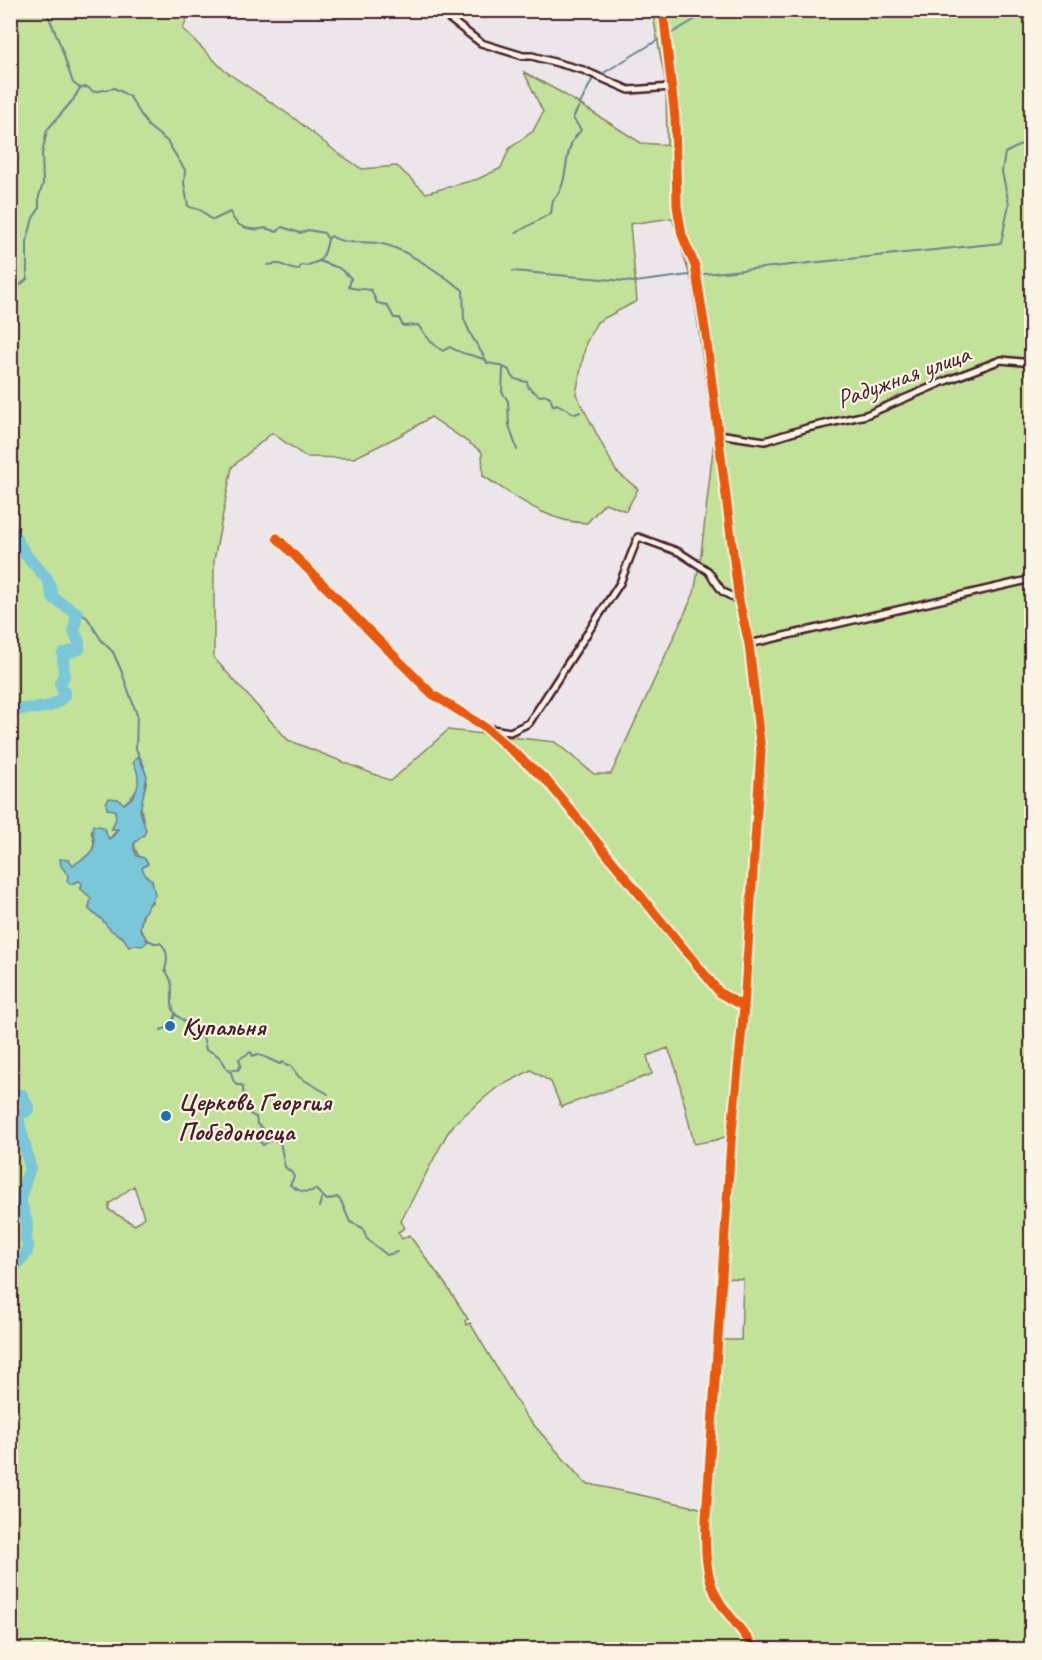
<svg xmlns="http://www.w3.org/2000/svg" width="1042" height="1660" viewBox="0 0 1042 1660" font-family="Caveat,sans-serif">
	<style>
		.green { fill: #c2e199; stroke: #868062; stroke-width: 1.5; fill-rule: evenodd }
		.water { fill: #7ac7d9; stroke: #678493; stroke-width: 1.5 }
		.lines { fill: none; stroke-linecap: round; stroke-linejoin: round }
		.stream { stroke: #678493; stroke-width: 2 }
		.river { stroke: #7ac7d9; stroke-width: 12 }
		.minor-casing { stroke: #4a1f2b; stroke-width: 10 }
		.minor { stroke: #fcf5e5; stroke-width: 5 }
		.cycleway-casing { stroke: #fcf5e5; stroke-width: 13 }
		.cycleway { stroke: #e8590c; stroke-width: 9 }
		.poi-dot { fill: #1f6fb2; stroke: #fcf5e5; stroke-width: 2 }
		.labels { text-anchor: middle; stroke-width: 4.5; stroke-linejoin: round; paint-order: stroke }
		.street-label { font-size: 26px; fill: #4a1f2b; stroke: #fcf5e5 }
		.poi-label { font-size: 26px; font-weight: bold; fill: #4a1f2b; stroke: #fcf5e5; text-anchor: start }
	</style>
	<rect width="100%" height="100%" fill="#ece6ea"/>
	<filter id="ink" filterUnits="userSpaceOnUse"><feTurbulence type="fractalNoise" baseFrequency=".0167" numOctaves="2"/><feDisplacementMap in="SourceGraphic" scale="12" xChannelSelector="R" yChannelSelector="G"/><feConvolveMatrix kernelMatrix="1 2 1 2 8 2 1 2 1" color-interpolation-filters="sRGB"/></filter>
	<g filter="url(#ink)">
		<!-- green -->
		<path class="green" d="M11 11H190L183 29 225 71 294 118 335 151 362 169 397 166 426 193 478 179 501 168 509 149 533 131 543 112 524 72 562 93 641 143 667 145 666 86 652 11H1031V1649H11ZM672 218 692 283 714 440 701 554 694 593 611 774H594L555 742 448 730 391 781 288 740 214 658V560L232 467 272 433 306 457 354 458 401 435 431 417 482 452 483 476C515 496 548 523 587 523L605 503 626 511 638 489 616 471 576 394 586 343 597 322 637 301 630 224ZM138 756C142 764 148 773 146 783 143 798 138 805 144 821 135 841 127 848 148 864L142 868 153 902C144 908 142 918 140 929L148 941C133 945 134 944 122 937 110 929 113 932 104 921 100 917 93 914 89 909L91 897 81 889 82 883 79 881 70 884 68 875C78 857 102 856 91 832L106 834 109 839 118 829H112L116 818 115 810C134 797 147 787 133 762ZM668 1048 676 1069 694 1144 716 1140 736 1133 727 1278 743 1279 741 1340H722L709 1510 585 1483 525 1415 470 1323 466 1325 465 1321 468 1319 446 1285 409 1235 402 1239 398 1232 405 1228 401 1221 447 1134 455 1123 495 1089 531 1070 551 1082 561 1107 652 1074 647 1056ZM134 1186 144 1217 135 1225 109 1210V1204Z"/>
		<!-- water -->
		<path class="water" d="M138 756 147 776 140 811 146 830 144 835 134 843V850L137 856 144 858 148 863 142 868 146 876 152 880 155 895 142 916 140 929 148 941 142 946 135 945 129 947 123 937C113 933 110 930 104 922 101 917 93 914 89 909L91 898 81 889 82 883 79 881 70 884 67 882 68 875 61 866 60 859 69 860 73 865C83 859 97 852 94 839 93 832 91 832 93 825L103 827 109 839 115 834 118 829H112L116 818 115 810 107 809 106 803 109 798 118 799 124 804C141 794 141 777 133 762Z"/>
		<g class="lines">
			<!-- stream -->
			<g class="stream">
				<path d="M46 10 60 44 73 83 80 88 87 87 94 92 114 88 122 92 130 97 148 126 167 141 185 170 184 183 188 206C193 209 199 208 203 212 208 216 208 218 213 220L230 212C232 215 233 219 235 221 241 229 257 231 265 228L277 232 282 227 300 233 308 230 324 233 328 239C327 245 324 257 319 261"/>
				<path d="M672 33 711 10"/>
				<path d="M516 233 551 213 553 200C569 184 563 162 572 142 574 138 578 134 581 130L573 118 592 80 658 40"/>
				<path d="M328 239 331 236C346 246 365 240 382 244 404 248 444 276 463 290L464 319 471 335 486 360"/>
				<path d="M268 265C286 261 283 269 298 270L302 265 306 266 319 261 339 268 351 278 349 287C356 290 363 288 371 290L377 303 387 305 394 318H399L403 326 418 325C426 336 431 344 443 351L450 347C462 355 472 354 486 360L487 363 499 365 509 370C511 380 518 380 527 382L529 388 540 396 546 395 550 397 553 406 557 404 575 414 580 412"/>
				<path d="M513 271 635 282 689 275"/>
				<path d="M704 274 1001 243 1009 204 1002 172 1005 153 1032 139"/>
				<path d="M10 294 27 279V241L33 218 39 209V196L43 184 42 154 47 130 73 100 80 88"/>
				<path d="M503 369 502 392 508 401 509 425 517 450"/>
				<path d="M77 613 85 616 88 619 102 641 113 652 121 670 137 715 136 749 144 766"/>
				<path d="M146 939 154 943H160C169 950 168 960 165 970 177 986 169 993 173 1009 175 1020 189 1017 187 1032L203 1037 206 1050C218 1053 223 1060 228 1071L231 1072 233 1080 237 1085H242C246 1097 239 1111 256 1117L257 1124 262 1128 256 1137 263 1145 271 1140 280 1142 285 1167 292 1173 294 1177 290 1185C296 1190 308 1195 315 1189L327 1200 337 1197 341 1201 350 1222 363 1228 367 1239 387 1255 397 1252"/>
				<path d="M164 1029 169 1027V1022L173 1020 175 1014"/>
				<path d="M161 1030 163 1029"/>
				<path d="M228 1069 238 1070 241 1065 239 1059 251 1052 253 1056 258 1054 280 1064 283 1062 287 1066 290 1065 299 1077 328 1094"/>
				<path d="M319 1207 322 1196"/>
				<path d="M10 1302 18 1263"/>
			</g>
			<!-- river -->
			<g class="river">
				<path d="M10 529 26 555 48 580 53 598 77 613 74 631 79 642V649L63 654 64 676 60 683 65 695C46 716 32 703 10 712"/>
				<path d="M10 1106 15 1096 22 1095 29 1109 25 1112 17 1114 30 1167 21 1196V1204L27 1223 26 1238 28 1247 26 1254 18 1263 10 1266"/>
			</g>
			<!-- minor casing -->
			<g class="minor-casing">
				<g id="minor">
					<path d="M438 10 481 43 523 56H532L583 70 629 90 672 87"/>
					<path d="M663 10 675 118 677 206 682 235 695 266 706 335 739 601 749 644 761 751 744 1007 731 1142 706 1517C705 1546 704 1579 721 1604 732 1620 745 1633 755 1650"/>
					<path d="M718 434 765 441 807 428 866 415 943 382 1001 360 1032 363"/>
					<path d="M277 538 432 694 486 728 547 781 720 993 744 1007"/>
					<path d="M749 644 1032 579"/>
					<path d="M486 728 510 732 529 723 620 583 638 537 679 552 708 571 722 591 739 601"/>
				</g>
			</g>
			<!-- minor -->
			<use href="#minor" class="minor"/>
			<!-- cycleway casing -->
			<g class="cycleway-casing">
				<g id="cycleway">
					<path d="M663 10 675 118 677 206 682 235 695 266 706 335 739 601 749 644 761 751 744 1007 731 1142 706 1517C705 1546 704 1579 721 1604 732 1620 745 1633 755 1650"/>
					<path d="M277 538 432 694 486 728 547 781 720 993 744 1007"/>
				</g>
			</g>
			<!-- cycleway -->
			<use href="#cycleway" class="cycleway"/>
		</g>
	</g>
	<!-- markers -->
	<g class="poi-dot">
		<circle cx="170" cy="1026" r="6"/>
		<circle cx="166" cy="1116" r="6"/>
	</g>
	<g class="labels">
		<!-- street labels -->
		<g class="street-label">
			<text transform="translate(903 376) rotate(-20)" y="9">Радужная улица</text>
		</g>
		<!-- poi labels -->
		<g class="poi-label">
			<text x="182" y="1035">Купальня</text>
			<text x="178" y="1110">Церковь Георгия<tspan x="178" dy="30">Победоносца</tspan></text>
		</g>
	</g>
	<!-- margin -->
	<rect width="1042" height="1660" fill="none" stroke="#fcf5e5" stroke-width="36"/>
	<rect x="18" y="18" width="1006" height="1624" fill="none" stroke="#4a1f2b" stroke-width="2" filter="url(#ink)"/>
</svg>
